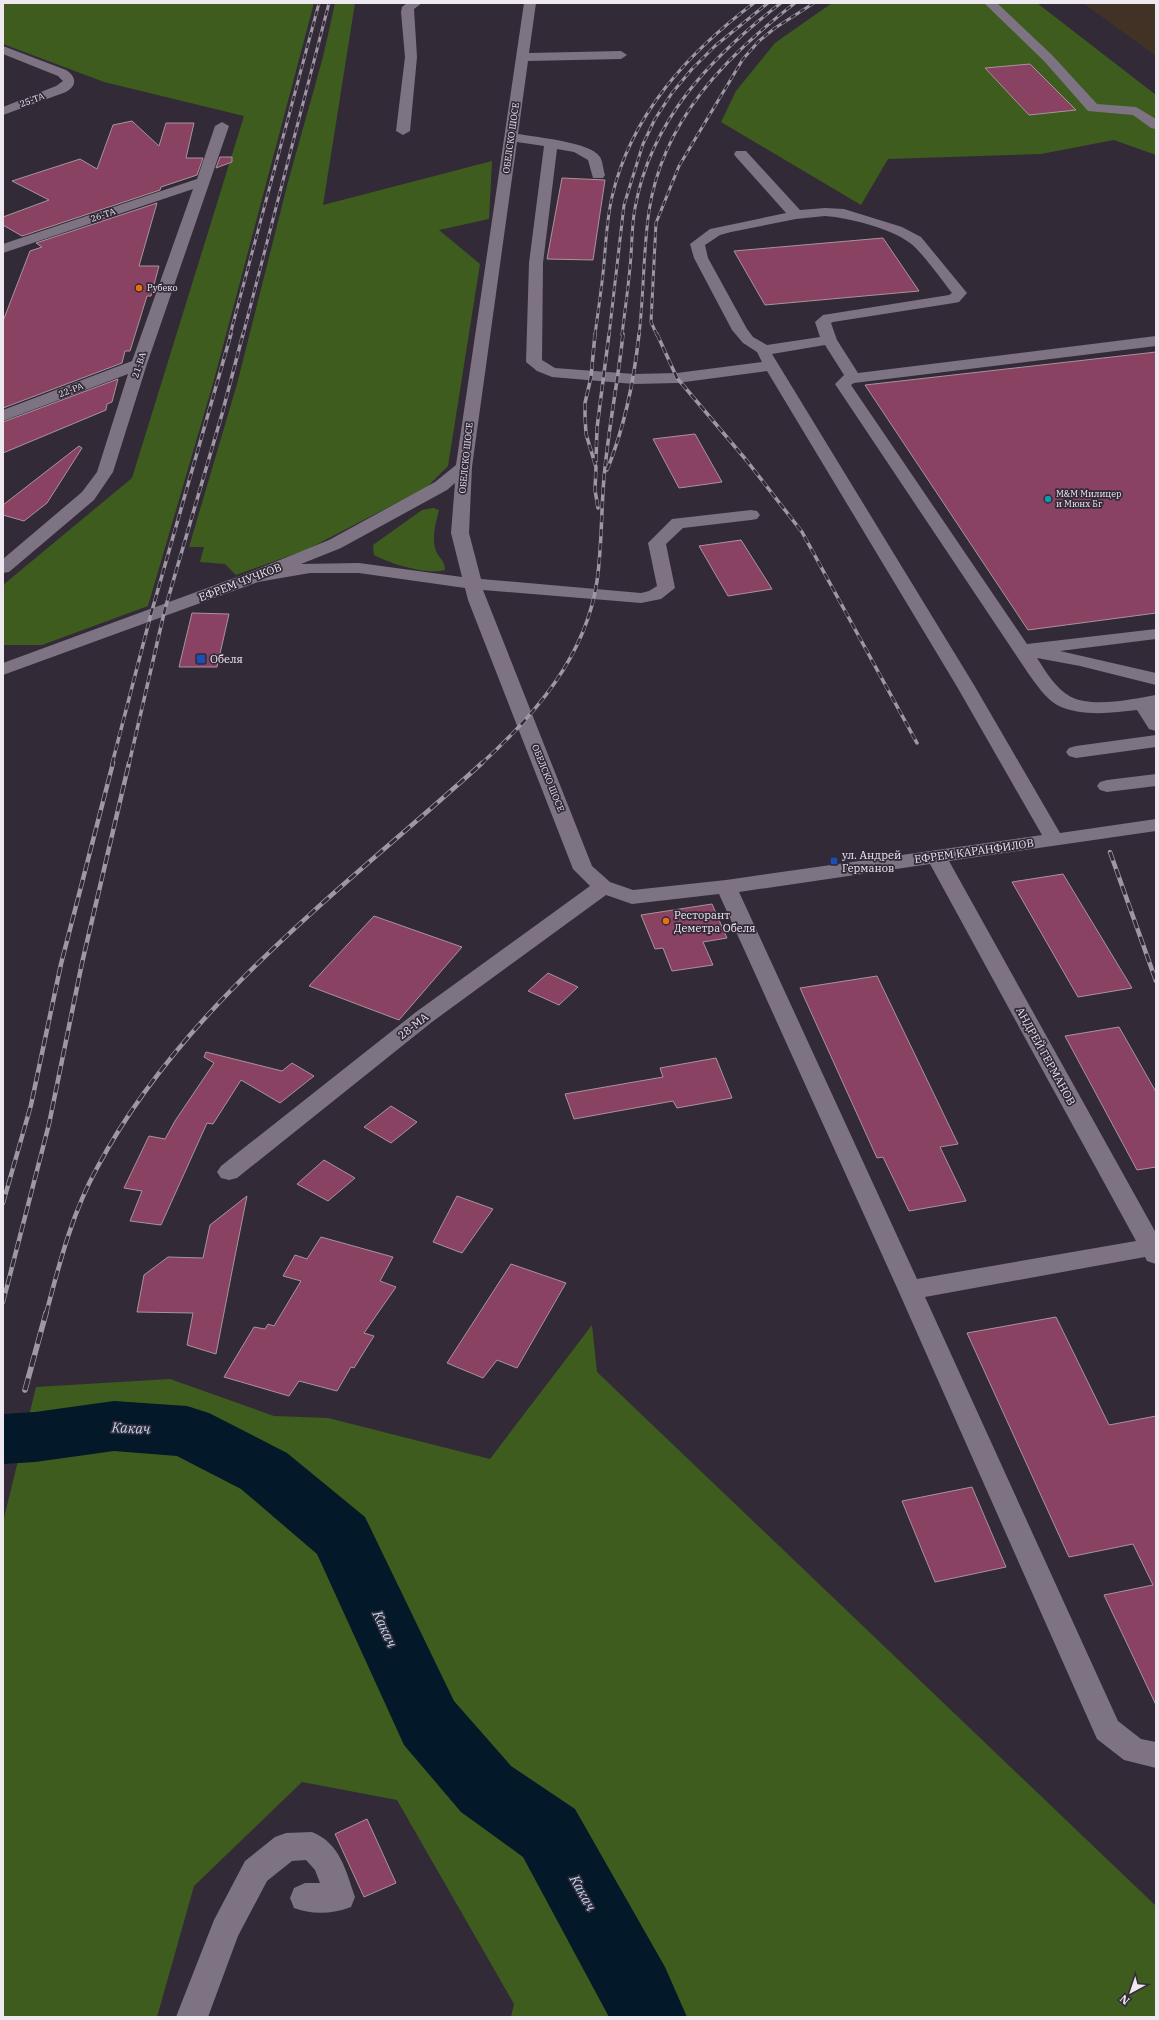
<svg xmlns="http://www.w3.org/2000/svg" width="1159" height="2020" viewBox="0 0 1159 2020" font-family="'IBM Plex Serif',serif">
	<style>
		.industrial { fill: #423226 }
		.green { fill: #3e5c1e }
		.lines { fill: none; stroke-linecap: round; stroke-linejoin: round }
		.river { fill: #031828; fill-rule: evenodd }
		.building { fill: #8a4263; stroke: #a8949b }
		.minor { fill: #7d7383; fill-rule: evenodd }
		.rail-far3-casing { stroke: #9f98a3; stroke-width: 3 }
		.rail-far2-casing { stroke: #9f98a3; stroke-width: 3.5 }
		.rail-far1-casing { stroke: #9f98a3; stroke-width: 4.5 }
		.rail-casing { stroke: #9f98a3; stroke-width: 5.5 }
		.rail-far3 { stroke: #332a38; stroke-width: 2; stroke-dasharray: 5.5; stroke-linecap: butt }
		.rail-far2 { stroke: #332a38; stroke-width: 2.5; stroke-dasharray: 7; stroke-linecap: butt }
		.rail-far1 { stroke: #332a38; stroke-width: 3; stroke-dasharray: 9; stroke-linecap: butt }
		.rail { stroke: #332a38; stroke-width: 4; stroke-dasharray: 12; stroke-linecap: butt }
		.food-dot { fill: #e8710a; stroke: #332a38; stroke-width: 1.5 }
		.culture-dot { fill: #0f9aa8; stroke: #332a38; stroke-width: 1.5 }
		.transit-dot { fill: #1a4fb4; stroke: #332a38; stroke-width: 1.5 }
		.labels { text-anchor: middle; stroke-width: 3.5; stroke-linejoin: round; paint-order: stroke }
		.far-street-label { font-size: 9px; fill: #eee8f1; stroke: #332a38 }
		.far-poi-label { font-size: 9px; fill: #eee8f1; stroke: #332a38; text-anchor: start }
		.street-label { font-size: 11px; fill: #eee8f1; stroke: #332a38 }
		.poi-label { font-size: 11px; fill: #eee8f1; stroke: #332a38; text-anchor: start }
		.near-water-label { font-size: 14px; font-style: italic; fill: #b6daf6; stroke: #332a38 }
	</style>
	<rect width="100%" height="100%" fill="#332a38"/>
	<!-- industrial -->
	<path class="industrial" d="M1083 3H1156V56Z"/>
	<!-- green -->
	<g class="green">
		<path d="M3 3H314L214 380 148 606 42 645H3V585L132 478 244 116 104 82 3 44Z"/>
		<path d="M335 3H355L323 205 492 161 489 219 439 230 480 264 448 466 427 487 308 549 236 575 225 564 200 562 204 547H189L237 384 288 182 323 57Z"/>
		<path d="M832 3H1037L1156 95V155L1114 140 1041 154 888 159 861 205 721 122 736 91 775 43Z"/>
		<path d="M433 508 439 510C436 522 431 538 436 551 439 558 445 561 445 570 426 575 391 564 374 555L373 545 422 510Z"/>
		<path d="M592 1325 597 1372 1156 1906V2017H511L514 2004 397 1800 302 1782 194 1886 157 2017H3V1522L36 1387 170 1379 274 1416 328 1418 490 1459Z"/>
	</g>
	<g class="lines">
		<!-- river -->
		<path class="river" d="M114 1401 187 1406 209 1413 287 1453 365 1517 454 1701 511 1766 575 1809 665 1967 687 2017H609L523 1857 461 1812 404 1745 317 1554 241 1489 177 1456 114 1451 35 1462 3 1464V1414L35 1412Z"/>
	</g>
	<!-- building -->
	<g class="building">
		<path d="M1030 64 1076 110 1029 115 985 68Z"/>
		<path d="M132 121 159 146 166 123H194L186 158H203L197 175 161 187 160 190 22 236 3 225V217L49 200 12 181 80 159 97 169 113 125Z"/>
		<path d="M220 157H232V162L216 168Z"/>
		<path d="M562 178 605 180 593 260 547 259Z"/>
		<path d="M157 203 139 266H159L151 296H147L130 351H125L122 363 3 408V321L30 251 42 247 36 243Z"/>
		<path d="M883 238 919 291 765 305 734 251Z"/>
		<path d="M1156 352V613L1028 630 865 385Z"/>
		<path d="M118 379 112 402 107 404 106 410 3 453V422Z"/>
		<path d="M695 434 722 482 679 488 653 439Z"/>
		<path d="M79 446 82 448 47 503 24 521 3 515V505Z"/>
		<path d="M741 540 772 589 728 596 699 546Z"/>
		<path d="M192 613 229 614 217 667H179Z"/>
		<path d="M1063 874 1132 988 1078 997 1012 882Z"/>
		<path d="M712 904 727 938 703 942 713 965 672 971 663 948 655 949 641 915Z"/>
		<path d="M374 916 462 947 399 1020 309 986Z"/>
		<path d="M548 973 578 987 559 1005 528 991Z"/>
		<path d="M877 976 958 1144 940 1147 966 1201 909 1211 883 1157 877 1158 800 988Z"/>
		<path d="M1119 1027 1156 1092V1167L1137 1170 1065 1036Z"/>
		<path d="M206 1052 282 1071 292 1063 314 1076 280 1103 241 1080 213 1124 207 1123 161 1225 130 1221 142 1191 124 1188 149 1136 165 1139 175 1121 214 1063 204 1057Z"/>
		<path d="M716 1058 732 1098 677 1108 673 1101 574 1119 565 1094 663 1077 660 1068Z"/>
		<path d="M391 1106 417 1122 391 1143 364 1127Z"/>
		<path d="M324 1160 355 1178 328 1201 297 1184Z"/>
		<path d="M247 1196 234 1261 216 1354 187 1345 193 1313 137 1312 144 1275 168 1257 203 1258 210 1225Z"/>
		<path d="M457 1196 493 1209 462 1253 433 1242Z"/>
		<path d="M321 1237 393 1257 380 1281 396 1287 364 1333 374 1336 354 1368 351 1367 337 1391 299 1381 289 1396 224 1377 254 1327 265 1329 268 1324 274 1326 301 1281 283 1276 295 1255 307 1259Z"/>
		<path d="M511 1264 566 1283 517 1368 497 1360 483 1378 447 1363Z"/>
		<path d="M1056 1317 1109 1425 1156 1416V1705L1104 1595 1153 1585 1133 1544 1069 1557 967 1333Z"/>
		<path d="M972 1487 1006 1567 935 1582 902 1501Z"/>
		<path d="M367 1819 396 1883 364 1897 335 1834Z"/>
	</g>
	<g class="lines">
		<!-- minor -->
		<g class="minor">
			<path d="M407 3H422L414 9 417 57 410 131 403 135 396 131 405 57 401 12 402 7Z"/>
			<path d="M524 3H536L529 53 621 51 627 55 621 59 528 61 518 134C535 137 591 142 600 157 603 162 603 169 605 175L603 178H593L588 160 574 152 557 149 543 263 542 360 555 368 634 374 677 373 762 362 757 352 743 343 732 330 694 258 690 244 710 229 786 213 736 157 734 154 736 151H746L800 210 825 208 844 209 902 227 921 237 967 293 959 302 954 303 833 322 831 323 837 340 858 373 1156 336V346L854 383 851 385 1027 644 1156 629V639L1060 651 1156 673V685L1080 666 1037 658C1046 672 1056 689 1071 697 1093 708 1133 699 1156 695V731L1149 729 1137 710C1112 713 1081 717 1057 705 1045 698 1036 684 1028 673L835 384 844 375 825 345 772 354 974 685 1060 833 1156 819V831L949 861 1156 1233V1264L1147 1261 1145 1257 925 1297 1118 1721 1141 1739 1156 1742V1768L1124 1760 1097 1739 898 1290 719 894 632 904 606 895 432 1022 237 1178 229 1180 221 1178 217 1172 221 1166 416 1012 590 886 573 869 468 600 465 588 359 573H310L258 582 3 675V663L248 573 329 540 435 482 456 465ZM517 142 544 146 529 263 526 362 537 371 552 377 634 384 677 383 767 371 956 685 1042 835 726 880 633 890 610 882 592 866 483 590 641 603 661 599 675 588 666 544 683 528 751 520 757 519 760 515 757 511 751 510 672 519 648 543 657 586 649 591 641 593 481 579 469 533 472 467ZM825 216C850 218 890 228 910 243 921 251 942 280 952 293L949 295 823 315 815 322 820 337 767 345 753 337 747 329 708 258 705 245 720 235 731 232 796 219ZM455 483 451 533 462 577 359 563 301 564 341 548 447 490ZM930 864 1136 1241 917 1279 739 892Z"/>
			<path d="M984 3H997L1052 55 1097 104 1136 107 1156 119V129L1151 128 1133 115 1088 111 1044 61Z"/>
			<path d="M3 46 66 70C77 77 77 86 66 92L3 115V107L56 86 63 81 58 76 3 54Z"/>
			<path d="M222 122 229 126 147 364 113 472 94 500 9 572 3 573V559L82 492 97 472 128 374 3 421V410L132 361 193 189 3 253V244L197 179 215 126Z"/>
			<path d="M1156 735V747L1076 758 1069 756 1066 752 1069 748 1076 746Z"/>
			<path d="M1156 774V786L1107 792 1100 790 1097 786 1100 782 1107 780Z"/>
			<path d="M312 1832C340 1843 346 1871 355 1897L351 1907C334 1914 311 1915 294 1908L290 1898 294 1888 305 1883H320L315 1870 306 1860 292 1861 267 1881 238 1936 208 2017H176L214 1920 245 1861 275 1837 286 1833Z"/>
		</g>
		<!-- rail-far3 casing -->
		<g class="rail-far3-casing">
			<g id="rail-far3">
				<path d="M230 335 319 3"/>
				<path d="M243 335 329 3"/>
				<path d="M595 335C598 311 602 287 604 263 606 241 607 218 612 197 631 114 689 52 754 3"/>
				<path d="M609 335 624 205 643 144 655 119 672 93 692 69 715 46 768 3"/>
				<path d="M622 335C625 309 629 283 631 256 632 240 632 224 635 208 651 119 712 56 781 3"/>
				<path d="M639 335C644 294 643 252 649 211 663 120 725 57 795 3"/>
				<path d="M657 335 651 322 656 223 679 166 743 59 759 41 775 28 814 3"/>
			</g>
		</g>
		<!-- rail-far2 casing -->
		<g class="rail-far2-casing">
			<g id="rail-far2">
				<path d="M595 334 591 377 585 403V416L586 434 596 467 595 490 598 508"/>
				<path d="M657 334 677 378 747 461 802 532 917 743"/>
				<path d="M596 461 597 428 609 334"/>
				<path d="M607 470C625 426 634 381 639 334"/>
				<path d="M112 764 151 614 231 334"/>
				<path d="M129 764 165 609 222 414 243 334"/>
				<path d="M481 764C535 715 586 656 597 581 602 547 601 512 604 478 608 430 618 382 623 334"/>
			</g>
		</g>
		<!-- rail-far1 casing -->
		<g class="rail-far1-casing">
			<g id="rail-far1">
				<path d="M1110 852 1156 981"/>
				<path d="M3 1203 31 1105 61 964 113 763"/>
				<path d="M3 1302 49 1124 82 963 129 763"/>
				<path d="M46 1314C59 1265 72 1213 97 1168 184 1004 347 886 482 763"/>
			</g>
		</g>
		<!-- rail casing -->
		<g class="rail-casing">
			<path id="rail" d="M25 1390 46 1313"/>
		</g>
		<!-- rail-far3 -->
		<use href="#rail-far3" class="rail-far3"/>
		<!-- rail-far2 -->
		<use href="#rail-far2" class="rail-far2"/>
		<!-- rail-far1 -->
		<use href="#rail-far1" class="rail-far1"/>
		<!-- rail -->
		<use href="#rail" class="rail"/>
	</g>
	<!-- markers -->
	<g class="food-dot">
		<circle cx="139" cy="288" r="4"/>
		<circle cx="666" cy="921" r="4"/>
	</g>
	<circle class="culture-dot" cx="1048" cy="499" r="4"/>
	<g class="transit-dot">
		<rect x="196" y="654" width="10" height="10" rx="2"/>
		<rect x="830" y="857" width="8" height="8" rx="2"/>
	</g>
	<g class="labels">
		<!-- far-street labels -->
		<g class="far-street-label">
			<text transform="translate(32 100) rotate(-21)" y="3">25-ТА</text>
			<text transform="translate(511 138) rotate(-82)" y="3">ОБЕЛСКО ШОСЕ</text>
			<text transform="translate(103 215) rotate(-19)" y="3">26-ТА</text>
			<text transform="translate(139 365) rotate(-72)" y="3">21-ВА</text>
			<text transform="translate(71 390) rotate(-21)" y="3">22-РА</text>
			<text transform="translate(466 458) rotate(-84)" y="3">ОБЕЛСКО ШОСЕ</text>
			<text transform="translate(548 778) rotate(68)" y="3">ОБЕЛСКО ШОСЕ</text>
		</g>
		<!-- far-poi labels -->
		<g class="far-poi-label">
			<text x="147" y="291">Рубеко</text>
			<text x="1056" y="497">М&amp;M Mилицер<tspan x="1056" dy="10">и Мюнх Бг</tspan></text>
		</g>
		<!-- street labels -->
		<g class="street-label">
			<text transform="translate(240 582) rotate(-21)" y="4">ЕФРЕМ ЧУЧКОВ</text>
			<text transform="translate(974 851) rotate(-8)" y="4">ЕФРЕМ КАРАНФИЛОВ</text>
			<text transform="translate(413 1026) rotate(-38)" y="4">28-МА</text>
			<text transform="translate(1046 1056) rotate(61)" y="4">АНДРЕЙ ГЕРМАНОВ</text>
		</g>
		<!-- poi labels -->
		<g class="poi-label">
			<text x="210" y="663">Обеля</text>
			<text x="842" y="859">ул. Андрей<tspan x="842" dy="13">Германов</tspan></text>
			<text x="674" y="919">Ресторант<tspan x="674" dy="13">Деметра Обеля</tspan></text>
		</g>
		<!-- near-water labels -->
		<g class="near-water-label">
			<text transform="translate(131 1428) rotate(2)" y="5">Какач</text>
			<text transform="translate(385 1629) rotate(65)" y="5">Какач</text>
			<text transform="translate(583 1893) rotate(61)" y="5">Какач</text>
		</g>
	</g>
	<!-- border -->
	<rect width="1159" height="2020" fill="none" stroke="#eee8f1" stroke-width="8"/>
	<!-- north arrow -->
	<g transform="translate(1131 1992) rotate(220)" stroke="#332a38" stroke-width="3" paint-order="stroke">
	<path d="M0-3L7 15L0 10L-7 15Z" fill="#eee8f1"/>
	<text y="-6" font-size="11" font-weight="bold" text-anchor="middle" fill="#eee8f1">N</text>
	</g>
</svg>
